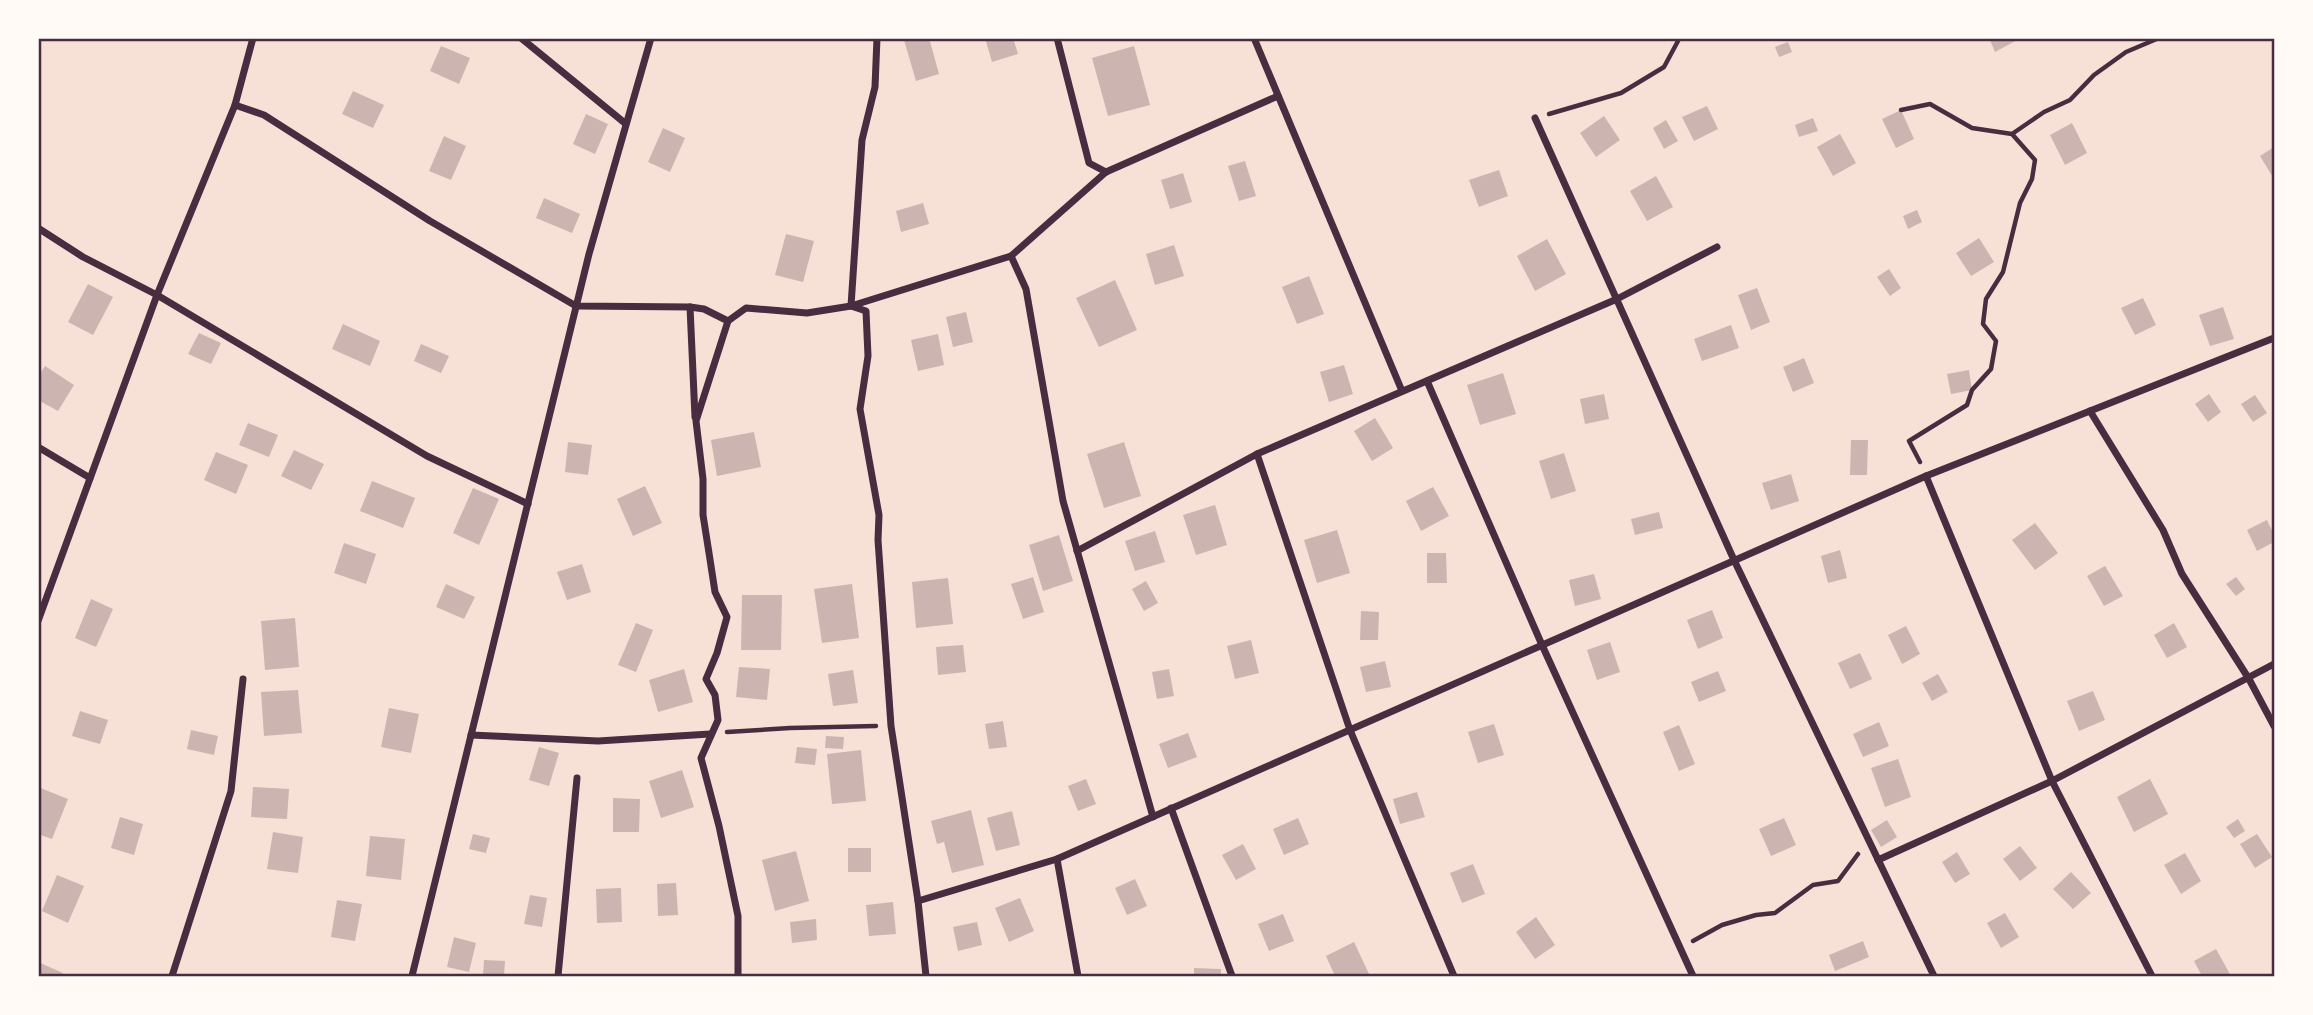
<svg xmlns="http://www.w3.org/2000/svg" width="2313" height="1015" viewBox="0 0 2313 1015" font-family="Quicksand,sans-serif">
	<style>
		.building { fill: #ccb4b1 }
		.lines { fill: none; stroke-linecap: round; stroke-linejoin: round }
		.path { stroke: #4a2c40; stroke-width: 4.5 }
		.minor { stroke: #4a2c40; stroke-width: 7 }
		.neatline { fill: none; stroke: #4a2c40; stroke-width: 2.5 }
	</style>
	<rect width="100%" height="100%" fill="#f7e1d7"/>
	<!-- building -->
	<g class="building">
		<path d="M908 38H929L939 74 916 81 904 40Z"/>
		<path d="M985 38H1013L1018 54 992 62Z"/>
		<path d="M1989 38H2021L1995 52Z"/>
		<path d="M1788 42 1792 52 1779 57 1775 47Z"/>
		<path d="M441 46 470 58 459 84 430 71Z"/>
		<path d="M1134 46 1150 105 1108 116 1092 58Z"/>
		<path d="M353 91 384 105 373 128 342 114Z"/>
		<path d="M1707 106 1718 129 1694 141 1682 117Z"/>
		<path d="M1901 110 1914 139 1896 148 1882 119Z"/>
		<path d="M586 114 608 124 595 154 573 144Z"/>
		<path d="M1604 116 1620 140 1596 157 1580 133Z"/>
		<path d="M1813 118 1818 131 1799 137 1795 125Z"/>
		<path d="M1666 120 1678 141 1664 149 1653 128Z"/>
		<path d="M2072 123 2087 153 2065 165 2050 135Z"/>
		<path d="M663 128 685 138 670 172 648 162Z"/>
		<path d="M1840 134 1856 163 1833 176 1817 147Z"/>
		<path d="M444 136 466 146 451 180 429 171Z"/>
		<path d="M2274 147V179L2260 156Z"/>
		<path d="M1245 161 1256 196 1239 201 1228 166Z"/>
		<path d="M1499 170 1508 196 1479 207 1469 180Z"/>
		<path d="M1183 173 1192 202 1170 209 1161 180Z"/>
		<path d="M1656 176 1673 207 1647 221 1630 191Z"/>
		<path d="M544 198 580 214 572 233 536 218Z"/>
		<path d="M923 203 929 224 901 232 896 211Z"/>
		<path d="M1917 210 1922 222 1908 229 1903 216Z"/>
		<path d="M786 234 814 241 803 282 775 275Z"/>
		<path d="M1979 238 1994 262 1971 276 1956 253Z"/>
		<path d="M1547 239 1566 274 1535 291 1517 256Z"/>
		<path d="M1174 245 1184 276 1155 285 1146 254Z"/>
		<path d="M1889 269 1901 288 1890 296 1877 277Z"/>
		<path d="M1309 276 1324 314 1297 324 1282 287Z"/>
		<path d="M1115 280 1137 330 1099 347 1076 298Z"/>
		<path d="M88 284 113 297 93 335 68 322Z"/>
		<path d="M1757 288 1770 322 1751 330 1738 295Z"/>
		<path d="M2143 298 2156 325 2135 335 2121 308Z"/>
		<path d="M2223 307 2234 339 2210 346 2199 315Z"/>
		<path d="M966 312 973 342 953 347 946 317Z"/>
		<path d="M343 324 380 341 370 366 332 349Z"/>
		<path d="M1731 325 1739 348 1702 361 1694 339Z"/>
		<path d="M199 333 221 343 211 364 188 354Z"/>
		<path d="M938 334 944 365 918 371 911 340Z"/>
		<path d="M421 344 449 356 441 373 414 361Z"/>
		<path d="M1804 358 1814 383 1793 392 1783 367Z"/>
		<path d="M1344 365 1353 394 1329 402 1320 372Z"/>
		<path d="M45 366 74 385 58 411 38 400V377Z"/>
		<path d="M1969 370 1972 390 1951 394 1947 374Z"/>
		<path d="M1503 373 1516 414 1480 425 1467 385Z"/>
		<path d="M1604 394 1609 419 1585 424 1580 399Z"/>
		<path d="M2209 394 2221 412 2208 422 2195 404Z"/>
		<path d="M2255 395 2267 413 2253 422 2241 404Z"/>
		<path d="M1375 418 1393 448 1372 461 1354 431Z"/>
		<path d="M248 423 278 435 269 457 239 445Z"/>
		<path d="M754 432 761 467 717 476 711 440Z"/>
		<path d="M1851 440H1868L1867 475H1850Z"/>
		<path d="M568 442 592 445 588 475 565 472Z"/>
		<path d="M1124 442 1141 496 1104 508 1087 454Z"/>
		<path d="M294 450 324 464 311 490 281 476Z"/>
		<path d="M216 452 248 465 236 494 204 480Z"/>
		<path d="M1564 453 1576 491 1551 499 1539 461Z"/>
		<path d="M1791 474 1799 501 1771 510 1762 483Z"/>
		<path d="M372 481 415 498 403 528 360 511Z"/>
		<path d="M645 486 662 523 633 536 617 499Z"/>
		<path d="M1433 487 1449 516 1421 531 1406 501Z"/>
		<path d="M473 488 499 499 479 545 453 533Z"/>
		<path d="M1215 505 1227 545 1196 555 1183 515Z"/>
		<path d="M1659 512 1663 528 1635 535 1631 519Z"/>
		<path d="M2267 520 2274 535V542L2257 551 2247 530Z"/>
		<path d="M2035 523 2058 553 2035 570 2012 540Z"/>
		<path d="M1337 530 1350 573 1317 583 1304 540Z"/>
		<path d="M1155 531 1165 562 1135 571 1125 541Z"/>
		<path d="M1059 535 1073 581 1043 591 1029 545Z"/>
		<path d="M344 543 376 554 366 584 334 573Z"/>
		<path d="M1840 550 1847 578 1828 583 1821 556Z"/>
		<path d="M1427 553H1446L1447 583H1427Z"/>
		<path d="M582 564 591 592 567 600 557 572Z"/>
		<path d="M2105 566 2123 596 2104 606 2087 576Z"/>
		<path d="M1594 574 1601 599 1575 606 1569 580Z"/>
		<path d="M1033 577 1044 612 1023 619 1011 584Z"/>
		<path d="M2236 577 2245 589 2236 596 2226 584Z"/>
		<path d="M948 578 953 624 916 628 912 582Z"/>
		<path d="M1146 581 1158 603 1144 611 1132 589Z"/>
		<path d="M446 584 475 597 464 619 436 607Z"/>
		<path d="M852 584 859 638 822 643 814 589Z"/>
		<path d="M742 595H782L781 650H741Z"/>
		<path d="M91 599 113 609 96 647 75 638Z"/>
		<path d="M1712 610 1723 638 1698 649 1687 620Z"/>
		<path d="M1361 611 1379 612 1378 640H1360Z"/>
		<path d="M295 618 299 667 265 670 261 621Z"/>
		<path d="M636 623 653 630 636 672 618 665Z"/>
		<path d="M2174 623 2187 647 2167 658 2154 635Z"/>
		<path d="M1906 626 1920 654 1902 664 1888 635Z"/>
		<path d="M1251 640 1259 673 1235 679 1227 646Z"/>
		<path d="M1610 642 1620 672 1597 680 1587 650Z"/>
		<path d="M963 645 966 672 938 675 936 647Z"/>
		<path d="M1860 653 1872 679 1850 689 1838 663Z"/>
		<path d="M1385 661 1391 687 1366 692 1360 667Z"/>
		<path d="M739 667 770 669 767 700 736 697Z"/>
		<path d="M684 669 693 702 658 712 649 680Z"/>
		<path d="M1169 669 1174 696 1157 699 1152 672Z"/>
		<path d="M853 670 858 703 833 706 828 674Z"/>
		<path d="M1718 671 1726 691 1699 702 1691 682Z"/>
		<path d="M1938 674 1948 692 1932 701 1922 683Z"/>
		<path d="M298 690 302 733 264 736 261 692Z"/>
		<path d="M2093 691 2105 720 2079 731 2067 701Z"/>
		<path d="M389 708 419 714 411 753 381 747Z"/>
		<path d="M80 711 108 720 100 744 72 736Z"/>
		<path d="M1003 721 1007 747 989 749 985 724Z"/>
		<path d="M1879 722 1889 746 1863 757 1853 734Z"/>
		<path d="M1494 724 1504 755 1478 763 1468 732Z"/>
		<path d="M1679 725 1695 764 1679 771 1663 732Z"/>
		<path d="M191 730 218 736 214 755 187 749Z"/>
		<path d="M1188 733 1197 757 1168 768 1159 744Z"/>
		<path d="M826 736 844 737 843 749 825 748Z"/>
		<path d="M539 747 559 753 549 786 529 780Z"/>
		<path d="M797 747 817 749 815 765 795 763Z"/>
		<path d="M861 750 866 801 832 804 827 754Z"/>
		<path d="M1898 759 1911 797 1885 807 1871 768Z"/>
		<path d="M682 770 694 807 661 818 649 781Z"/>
		<path d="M1086 779 1096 804 1078 811 1068 786Z"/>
		<path d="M2150 779 2168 814 2134 832 2117 797Z"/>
		<path d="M38 787 68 799 52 839 38 834Z"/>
		<path d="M253 787 289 789 287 819 251 817Z"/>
		<path d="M1417 792 1425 817 1400 824 1393 799Z"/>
		<path d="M613 798 640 799 639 832H613Z"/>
		<path d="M971 810 984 865 952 873 944 842 937 844 931 821Z"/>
		<path d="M1012 811 1020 845 996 851 987 818Z"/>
		<path d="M120 817 143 824 134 855 111 848Z"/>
		<path d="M1298 818 1309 844 1284 855 1273 829Z"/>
		<path d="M1784 818 1796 845 1771 856 1759 829Z"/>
		<path d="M2238 819 2245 831 2234 838 2226 827Z"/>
		<path d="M1887 820 1897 837 1881 847 1871 830Z"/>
		<path d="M273 832 303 837 298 873 267 869Z"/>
		<path d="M473 834 490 838 486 853 469 849Z"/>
		<path d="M2257 834 2272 857 2255 868 2240 844Z"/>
		<path d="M370 836 405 839 401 880 366 876Z"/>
		<path d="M1243 844 1256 869 1236 880 1222 855Z"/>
		<path d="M2020 846 2037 868 2020 881 2003 859Z"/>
		<rect x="848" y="848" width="23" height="24"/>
		<path d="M796 851 809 901 775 911 762 860Z"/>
		<path d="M1957 852 1970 874 1955 883 1942 862Z"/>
		<path d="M2185 853 2201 881 2181 894 2164 865Z"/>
		<path d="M1473 864 1485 894 1462 903 1450 873Z"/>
		<path d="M2071 872 2091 893 2073 909 2053 889Z"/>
		<path d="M57 875 84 886 68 923 42 911Z"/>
		<path d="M1135 879 1147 906 1127 915 1115 888Z"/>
		<path d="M676 883 678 915 658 916 657 884Z"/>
		<path d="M621 888 622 922 597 923 596 889Z"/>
		<path d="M530 895 547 898 542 927 524 924Z"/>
		<path d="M1020 898 1034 931 1009 942 995 908Z"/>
		<path d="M337 900 362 904 355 941 331 937Z"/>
		<path d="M893 902 896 934 869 936 866 905Z"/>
		<path d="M2005 913 2019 937 2001 948 1987 923Z"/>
		<path d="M1283 914 1294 941 1269 951 1258 924Z"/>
		<path d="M1536 917 1555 945 1535 959 1516 932Z"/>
		<path d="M816 919 817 940 792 943 790 922Z"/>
		<path d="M977 922 982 945 958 951 953 927Z"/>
		<path d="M454 937 476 943 469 972 447 967Z"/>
		<path d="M1863 941 1869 957 1835 971 1829 955Z"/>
		<path d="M1354 942 1369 974 1364 976H1335L1326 956Z"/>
		<path d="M2216 949 2231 976H2202L2194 961Z"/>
		<path d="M484 960 505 961 504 976H483Z"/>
		<path d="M38 962 63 973 61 976H38Z"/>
		<path d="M1194 968 1221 969V976H1194Z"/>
	</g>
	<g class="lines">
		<!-- path -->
		<g class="path">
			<path d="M1901 110 1930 104 1972 128 2012 134 2035 160 2032 179 2020 203 2003 272 1986 299 1983 324 1996 341 1991 369 1972 390 1967 405 1909 441 1920 462"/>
			<path d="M1549 114 1621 93 1664 67 1678 41 1676 38"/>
			<path d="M2012 134 2044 112 2070 100 2094 75 2126 52 2159 38"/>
			<path d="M727 732 790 728 876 726"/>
			<path d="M1693 941 1722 925 1756 915 1775 913 1813 885 1838 881 1858 854"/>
		</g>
		<!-- minor -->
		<g class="minor">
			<path d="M521 38 626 124"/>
			<path d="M877 38 875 87 862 140 851 306 1011 256 1106 172 1278 96"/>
			<path d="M1057 38 1089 163 1106 172"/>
			<path d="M1254 38 1402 391"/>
			<path d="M235 105 264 115 430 221 576 306 690 307 704 309 728 321 696 421 703 479V515L709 553 715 592 727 617 717 653 706 679 715 695 718 720 701 758 719 826 738 916V976"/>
			<path d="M1535 118 1734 560 1934 976"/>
			<path d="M38 228 83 257 157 295 427 456 528 504"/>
			<path d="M1011 256 1026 289 1063 501 1153 817"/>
			<path d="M690 307 695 417"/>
			<path d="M728 321 746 308 807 313 851 306 866 311 868 356 860 409 879 515 878 540 891 726 918 901 926 976"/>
			<path d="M1427 381 1542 645 1693 976"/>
			<path d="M2090 411 2163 530 2182 574 2249 679 2274 726"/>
			<path d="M38 447 90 478"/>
			<path d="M1926 476 2052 781 2152 976"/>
			<path d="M1077 551 1257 454"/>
			<path d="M38 621 157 295 235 105 253 38"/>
			<path d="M471 735 598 741 710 734"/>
			<path d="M1171 808 1232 976"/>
			<path d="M1878 860 2052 781 2274 664"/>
			<path d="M918 901 1057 859"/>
			<path d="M172 976 231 791 243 679"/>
			<path d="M412 976 589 254 651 38"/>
			<path d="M558 976 577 778"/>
			<path d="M1078 976 1057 859 1926 476 2274 338"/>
			<path d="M1454 976 1350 730 1257 454 1617 299 1717 247"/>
		</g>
	</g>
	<!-- border -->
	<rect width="2313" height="1015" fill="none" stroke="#fffaf5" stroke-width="80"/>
	<rect x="40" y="40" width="2233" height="935" class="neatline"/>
</svg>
